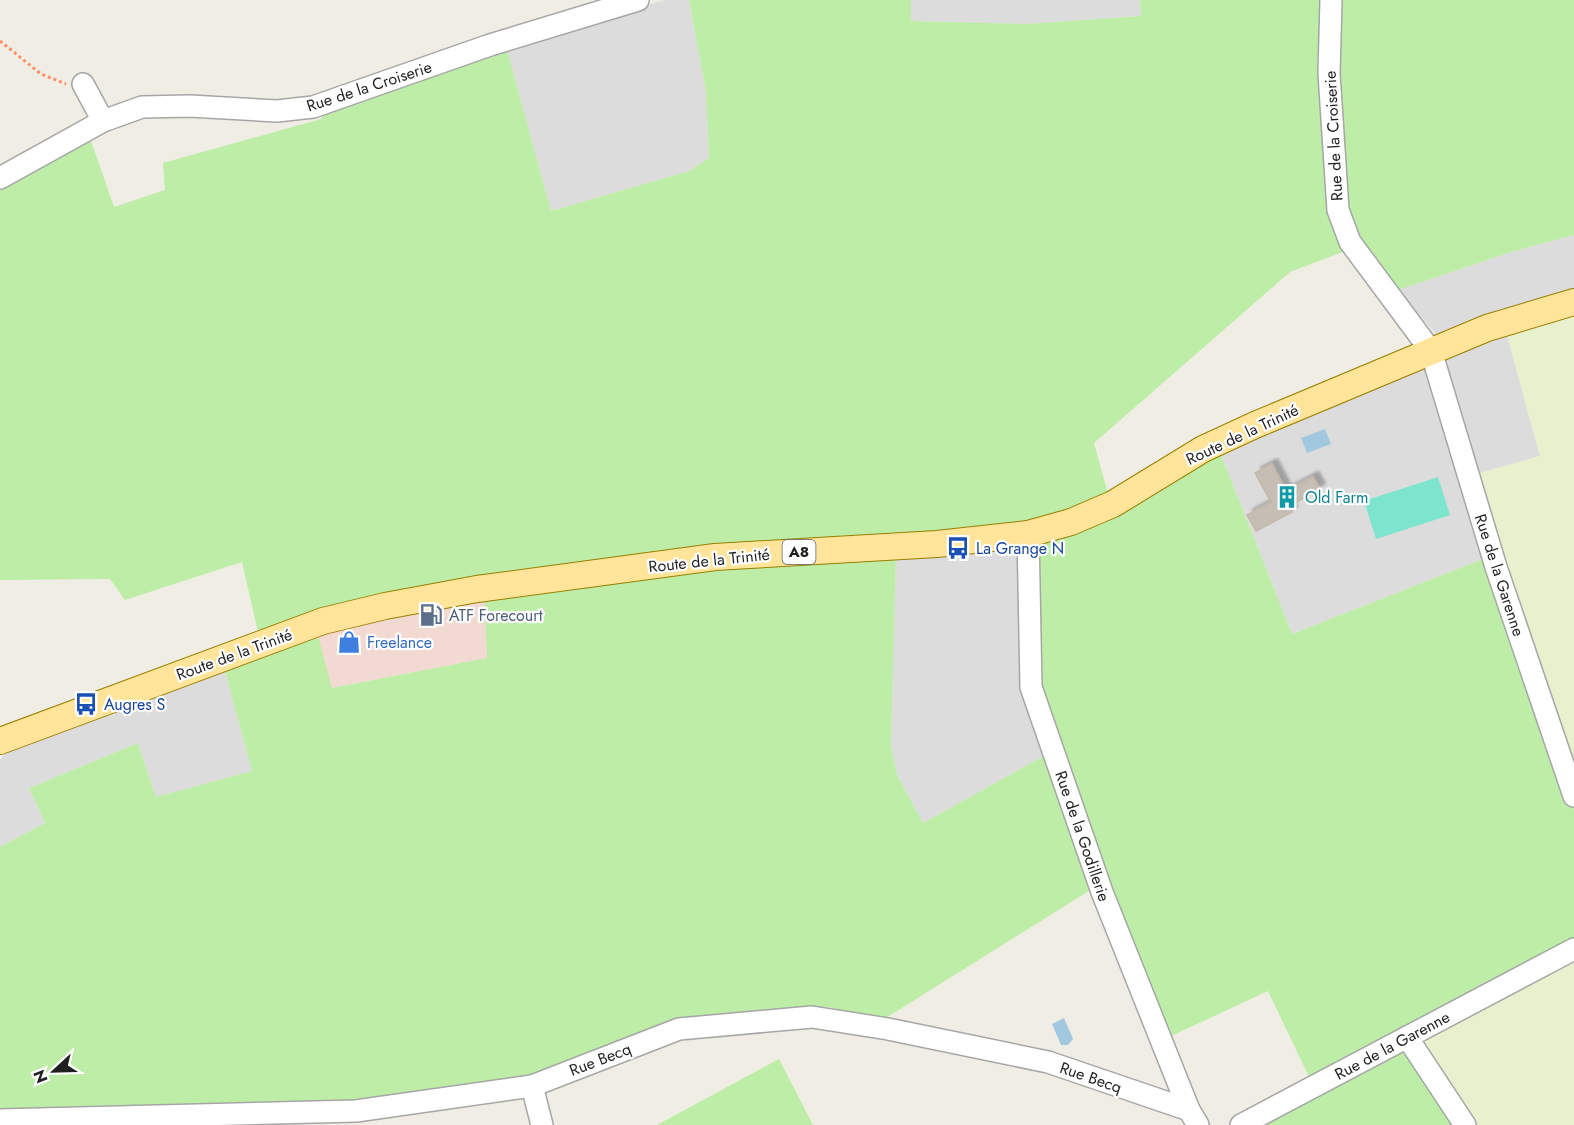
<svg xmlns="http://www.w3.org/2000/svg" width="1574" height="1125" viewBox="0 0 1574 1125" font-family="Jost,sans-serif">
	<style>
		.residential { fill: #dddcdc }
		.commercial { fill: #f2d9d2 }
		.farmland { fill: #e8f0ce }
		.grass { fill: #beeda7 }
		.pitch { fill: #7de4cd }
		.water { fill: #a2c8e0 }
		.building { fill: #c5beb4; stroke: #c3b7a6; stroke-width: 1.5; filter: url(#shadow) }
		.lines { fill: none; stroke-linecap: round; stroke-linejoin: round }
		.minor-casing { stroke: #a6a6a6; stroke-width: 24 }
		.major-casing { stroke: #997f00; stroke-width: 28 }
		.path { stroke: #ff8f66; stroke-width: 3; stroke-dasharray: 3 3; stroke-linecap: butt }
		.minor { stroke: #fff; stroke-width: 21 }
		.major { stroke: #ffe49a; stroke-width: 26 }
		.labels { text-anchor: middle; stroke-width: 4.5; stroke-linejoin: round; paint-order: stroke }
		.shield { fill: #fff; stroke: #626262; stroke-width: 1.5 }
		.shield-label { font-size: 15px; font-weight: bold; fill: #1f1f1f }
		.street-label { font-size: 16px; fill: #1f1f1f; stroke: #fff }
		.culture-label { font-size: 16px; fill: #0d838f; stroke: #fff; text-anchor: start }
		.transit-label { font-size: 16px; fill: #164399; stroke: #fff; text-anchor: start }
		.service-label { font-size: 16px; fill: #4e5e75; stroke: #fff; text-anchor: start }
		.shop-label { font-size: 16px; fill: #366cbe; stroke: #fff; text-anchor: start }
	</style>
	<defs>
		<filter id="shadow"><feDropShadow dx="5.5" dy="-5.5" stdDeviation="1.5" flood-color="#0004"/></filter>
	</defs>
	<rect width="100%" height="100%" fill="#f0eee4"/>
	<!-- residential -->
	<g class="residential">
		<path d="M665 0H689L706 92 709 158 689 171 551 211 506 46Z"/>
		<path d="M911 0H1140L1141 16 1026 24 911 21Z"/>
		<path d="M1574 235V294L1436 334 1398 290 1511 252Z"/>
		<path d="M1505 328 1540 456 1473 475 1440 359Z"/>
		<path d="M1427 362 1483 559 1292 634 1219 450Z"/>
		<path d="M1018 545 1047 754 923 823 897 775 891 746 896 557Z"/>
		<path d="M223 664 252 771 156 797 138 743 29 788 45 823 0 847V760L10 748Z"/>
	</g>
	<!-- commercial -->
	<path class="commercial" d="M484 593 487 658 331 688 317 632Z"/>
	<!-- farmland -->
	<g class="farmland">
		<path d="M1574 308V781L1473 475 1540 456 1505 328Z"/>
		<path d="M1574 956V1125H1474L1417 1039Z"/>
	</g>
	<!-- grass -->
	<g class="grass">
		<path d="M689 0H911V21L1026 24 1141 16 1140 0H1323L1348 250 1290 272 1094 443 1108 494 1077 508 1029 522 258 632 242 562 125 600 110 579 0 580V190L16 174 89 135 114 207 165 190 163 163 321 119 327 110 506 46 551 211 689 171 709 158 706 92Z"/>
		<path d="M1337 0H1574V235L1511 252 1398 290 1362 246 1349 221 1335 75Z"/>
		<path d="M1219 450 1292 634 1483 559 1574 810V941L1311 1081 1268 991 1167 1038 1104 881 1039 689 1034 543 1104 523 1183 469Z"/>
		<path d="M896 557 891 746 897 775 923 823 1047 754 1092 889 881 1021 829 1007 680 1019 524 1077 327 1105 0 1113V847L45 823 29 788 138 743 156 797 252 771 223 664 317 632 332 688 487 658 484 593 713 570Z"/>
		<path d="M1403 1045 1457 1125H1257Z"/>
		<path d="M779 1059 813 1125H657Z"/>
	</g>
	<!-- pitch -->
	<path class="pitch" d="M1438 477 1450 515 1376 539 1364 501Z"/>
	<!-- water -->
	<g class="water">
		<path d="M1325 429 1331 444 1307 453 1301 438Z"/>
		<path d="M1064 1018 1073 1039 1068 1045H1061L1052 1024Z"/>
	</g>
	<!-- building -->
	<path class="building" d="M1272 464 1286 491 1313 477 1320 489 1289 506 1292 512 1256 531 1247 515 1271 502 1255 473Z"/>
	<g class="lines">
		<!-- minor casing -->
		<g class="minor-casing">
			<g id="minor">
				<path d="M1331 0 1329 73 1338 210 1350 242 1431 351 1496 567 1574 796"/>
				<path d="M83 84 103 121"/>
				<path d="M0 178 103 121 142 107 190 106 277 111 313 107 490 45 638 0"/>
				<path d="M1028 534 1031 687 1102 892 1189 1110 1198 1125"/>
				<path d="M1407 1037 1465 1125"/>
				<path d="M532 1086 542 1125"/>
				<path d="M0 1120 356 1111 532 1086 679 1029 812 1017 888 1029 1048 1062 1189 1110"/>
				<path d="M1241 1125 1574 949"/>
			</g>
		</g>
		<!-- major casing -->
		<g class="major-casing">
			<path id="major" d="M0 741 323 621 385 606 477 589 715 557 937 544 1028 534 1071 522 1113 504 1203 449 1255 425 1487 328 1574 302"/>
		</g>
		<!-- path -->
		<path class="path" d="M0 41 41 74 66 84"/>
		<!-- minor -->
		<use href="#minor" class="minor"/>
		<!-- major -->
		<use href="#major" class="major"/>
	</g>
	<!-- icons -->
	<defs>
		<g id="building-bare" transform="scale(1.8)"><path d="M-4-6H4V6H1V3H-1V6H-4ZM-2.5-4.3h1.7v1.8h-1.7ZM.8-4.3h1.7v1.8H.8ZM-2.5-1h1.7V.8h-1.7ZM.8-1h1.7V.8H.8Z" fill="#0f9aa8" stroke="#fff" stroke-width="2.5" paint-order="stroke"/></g>
		<g id="bus-bare" transform="scale(1.8)"><path d="M-5-6H5V4H4V6H2V4H-2V6H-4V4H-5ZM-3.5-4V0h7V-4ZM-3.5 1.2v1.5H-2V1.2ZM2 1.2v1.5H3.5V1.2Z" fill="#1a4fb4" stroke="#fff" stroke-width="2.5" paint-order="stroke"/></g>
		<g id="fuel-bare" transform="scale(1.8)"><path d="M-5.5-6h7V0h2V4h1.3V-2.5L3-4.5l.8-.8L6-3V5H2.5V1h-1V6h-7ZM-4.2-4.7v3.2H.2V-4.7Z" fill="#5c6f8a" stroke="#fff" stroke-width="2.5" paint-order="stroke"/></g>
		<g id="shop-bare" transform="scale(1.8)"><path d="M-5-2.5h2.3a2.7 3.5 0 0 1 5.4 0H5L5.5 6h-11ZM-1.5-2.5h3a1.5 2.3 0 0 0-3 0Z" fill="#3f7fe0" stroke="#fff" stroke-width="2.5" paint-order="stroke"/></g>
	</defs>
	<g fill-rule="evenodd">
		<use href="#building-bare" x="1287" y="497"/>
		<use href="#bus-bare" x="958" y="548"/>
		<use href="#fuel-bare" x="431" y="615"/>
		<use href="#shop-bare" x="349" y="642"/>
		<use href="#bus-bare" x="86" y="704"/>
	</g>
	<g class="labels">
		<!-- shield labels -->
		<rect class="shield" x="782.5" y="540" width="33" height="24" rx="4.5"/>
		<g class="shield-label">
			<text x="799" y="557">A8</text>
		</g>
		<!-- street labels -->
		<g class="street-label">
			<text transform="translate(369 86) rotate(-18)" y="6">Rue de la Croiserie</text>
			<text transform="translate(1333 136) rotate(-93)" y="6">Rue de la Croiserie</text>
			<text transform="translate(1242 434) rotate(-25)" y="6">Route de la Trinité</text>
			<text transform="translate(709 560) rotate(-6)" y="6">Route de la Trinité</text>
			<text transform="translate(1500 575) rotate(72)" y="6">Rue de la Garenne</text>
			<text transform="translate(234 654) rotate(-20)" y="6">Route de la Trinité</text>
			<text transform="translate(1083 836) rotate(71)" y="6">Rue de la Godillerie</text>
			<text transform="translate(1392 1045) rotate(-28)" y="6">Rue de la Garenne</text>
			<text transform="translate(600 1059) rotate(-21)" y="6">Rue Becq</text>
			<text transform="translate(1091 1077) rotate(19)" y="6">Rue Becq</text>
		</g>
		<!-- culture labels -->
		<g class="culture-label">
			<text x="1305" y="503">Old Farm</text>
		</g>
		<!-- transit labels -->
		<g class="transit-label">
			<text x="976" y="554">La Grange N</text>
			<text x="104" y="710">Augres S</text>
		</g>
		<!-- service labels -->
		<g class="service-label">
			<text x="449" y="621">ATF Forecourt</text>
		</g>
		<!-- shop labels -->
		<g class="shop-label">
			<text x="367" y="648">Freelance</text>
		</g>
	</g>
	<!-- north arrow -->
	<g transform="translate(54 1071) rotate(248)" stroke="#ffffff" stroke-width="4.5" paint-order="stroke">
	<path d="M0-4.5L10 22L0 15L-10 22Z" fill="#1f1f1f"/>
	<text y="-9" font-size="16" font-weight="bold" text-anchor="middle" fill="#1f1f1f">N</text>
	</g>
</svg>
